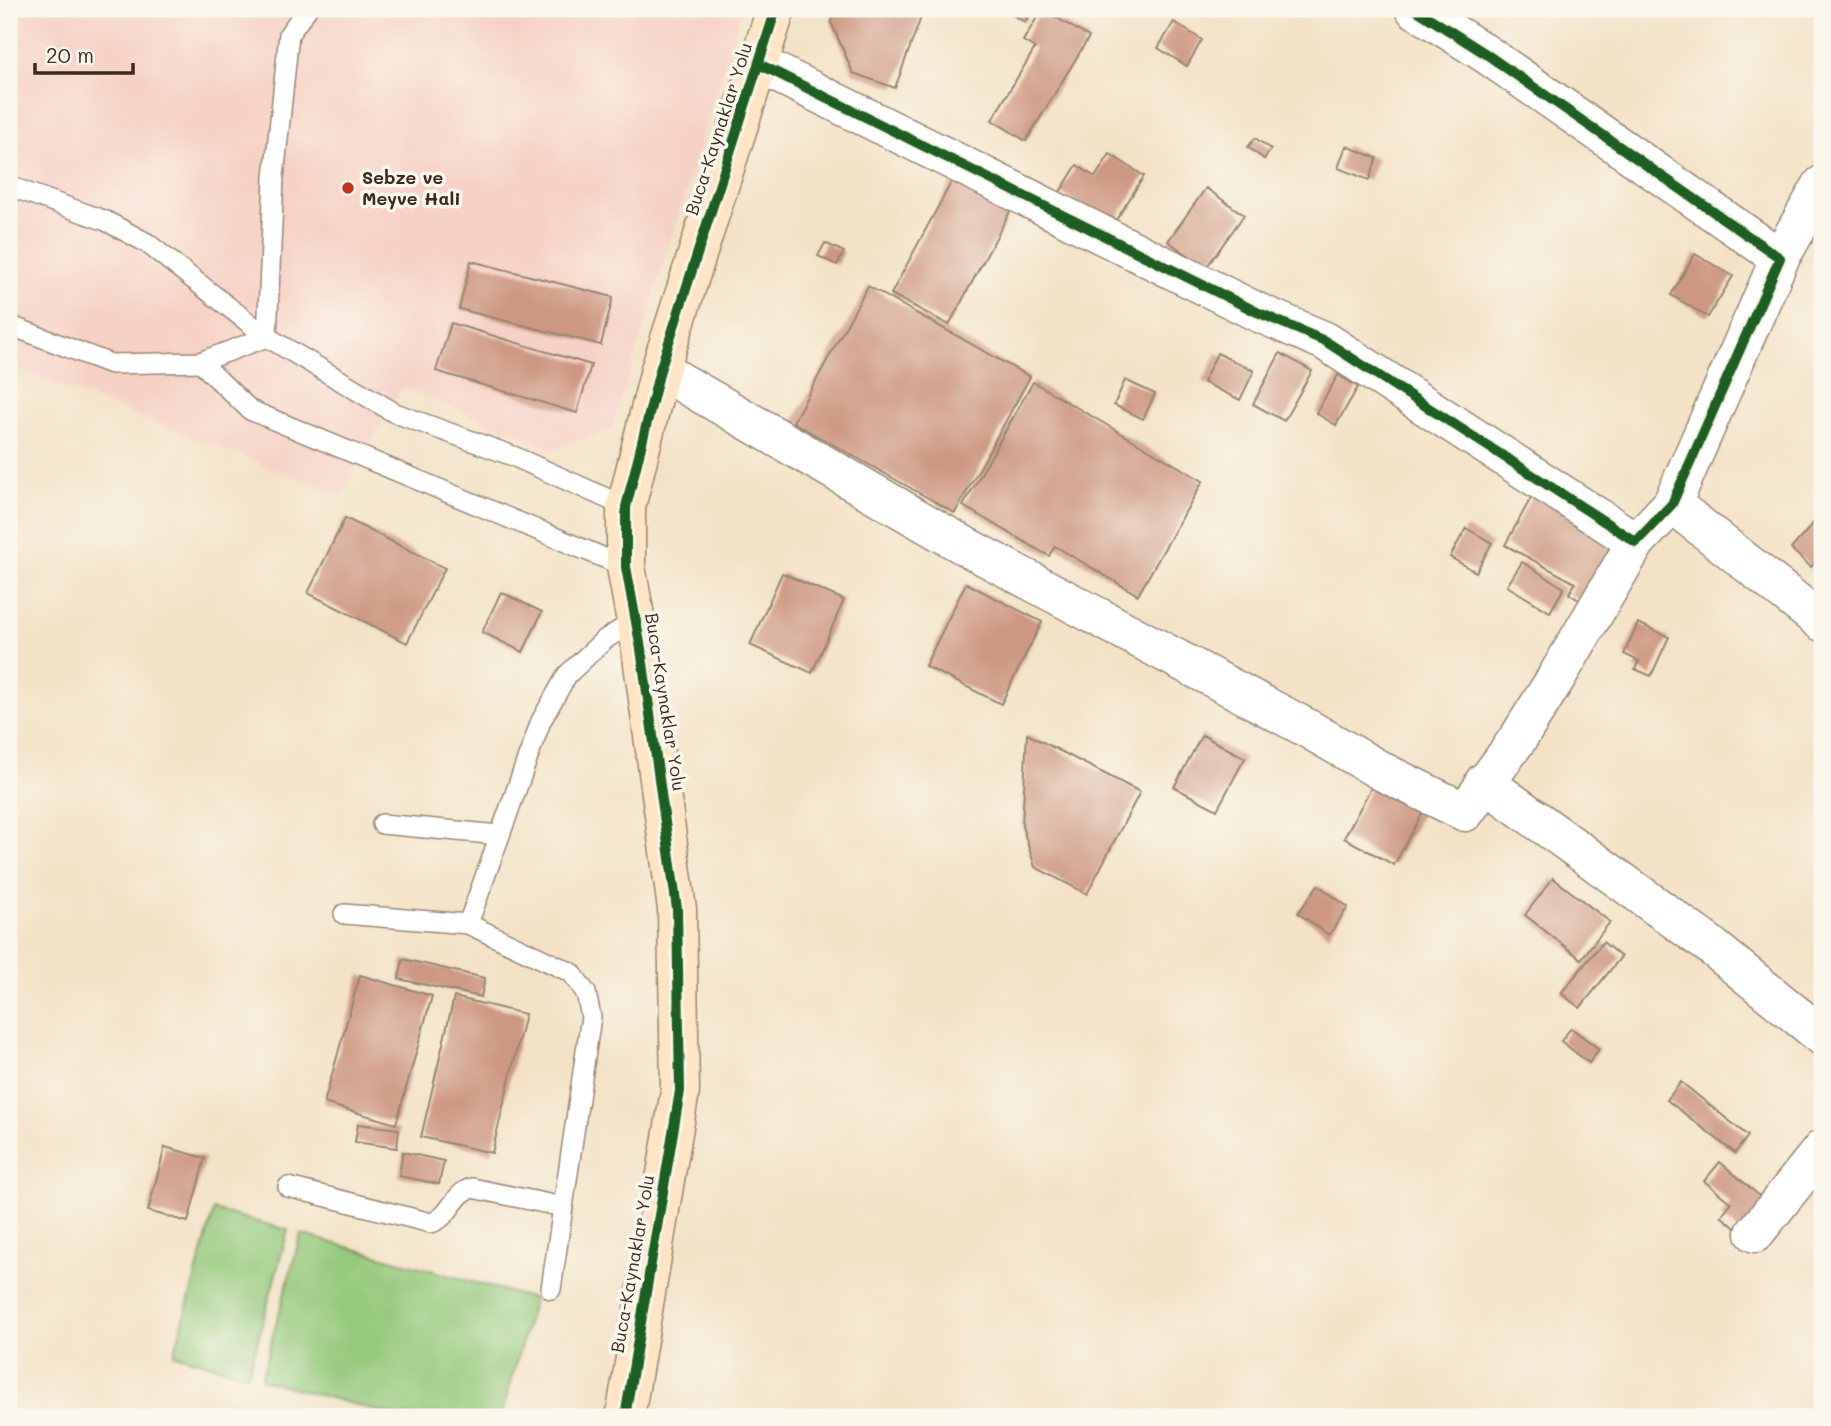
<svg xmlns="http://www.w3.org/2000/svg" width="1831" height="1426" viewBox="0 0 1831 1426" font-family="Mali,sans-serif">
	<style>
		.built { fill: #f6d1c5 }
		.green { fill: #95c97b; stroke: #687a4c; stroke-width: 2 }
		.building { fill: #cd9882 }
		.lines { fill: none; stroke-linecap: round; stroke-linejoin: round }
		.lane-casing { stroke: #978672; stroke-width: 22 }
		.street-casing { stroke: #978672; stroke-width: 41 }
		.secondary-casing { stroke: #978672; stroke-width: 41 }
		.lane { stroke: #fff; stroke-width: 19 }
		.street { stroke: #fff; stroke-width: 38 }
		.secondary { stroke: #ffe4c6; stroke-width: 38 }
		.cycleway-casing { stroke: #fbf7ec; stroke-width: 15 }
		.cycleway { stroke: #1b5e20; stroke-width: 10 }
		.poi-dot { fill: #c8321e; stroke: #fbf7ec; stroke-width: 2.5 }
		.labels { text-anchor: middle; stroke-width: 7; stroke-linejoin: round; paint-order: stroke }
		.street-label { font-size: 18px; fill: #3b2a1e; stroke: #fbf7ec }
		.poi-label { font-size: 18px; font-weight: bold; fill: #3b2a1e; stroke: #fbf7ec; text-anchor: start }
	</style>
	<rect width="100%" height="100%" fill="#fbf7ec"/>
	<filter id="ink" filterUnits="userSpaceOnUse"><feTurbulence type="fractalNoise" baseFrequency=".0143" numOctaves="2"/><feDisplacementMap in="SourceGraphic" scale="14" xChannelSelector="R" yChannelSelector="G"/><feConvolveMatrix kernelMatrix="1 2 1 2 8 2 1 2 1" color-interpolation-filters="sRGB"/></filter>
	<filter id="wash" filterUnits="userSpaceOnUse"><feTurbulence type="fractalNoise" baseFrequency=".00686" numOctaves="4" result="noise"/><feDisplacementMap in="SourceGraphic" scale="28" xChannelSelector="R" yChannelSelector="G"/><feGaussianBlur stdDeviation="1.57" result="paint"/><feColorMatrix in="noise" values="0 0 0 0 0 0 0 0 0 0 0 0 0 0 0 0 0 1.4 0 .05"/><feComposite in="paint" operator="in"/></filter>
	<g filter="url(#wash)">
		<rect width="100%" height="100%" fill="#f3e2c6"/>
		<!-- built -->
		<path class="built" d="M9 9H742L612 430 553 449 402 387 341 495 9 366Z"/>
		<!-- green -->
		<g class="green">
			<path d="M214 1210 288 1230 248 1375 174 1354Z"/>
			<path d="M301 1234 534 1299 501 1417H400L261 1379Z"/>
		</g>
		<g id="blocks">
			<!-- building -->
			<g class="building">
				<path d="M835 9H924L895 88 853 73 831 22Z"/>
				<path d="M1010 9H1032L1025 22 1008 12Z"/>
				<path d="M1042 9 1089 37 1026 141 992 120 1035 48 1023 41Z"/>
				<path d="M1174 22 1202 40 1187 66 1158 48Z"/>
				<path d="M1255 138 1271 149 1264 159 1248 147Z"/>
				<path d="M1346 146 1377 158 1369 180 1338 168Z"/>
				<path d="M1110 154 1144 176 1113 225 1060 192 1077 165 1095 177Z"/>
				<path d="M954 177 1012 208 949 325 891 294Z"/>
				<path d="M1206 188 1244 215 1206 268 1168 241Z"/>
				<path d="M825 243 844 252 837 265 818 256Z"/>
				<path d="M1695 254 1733 276 1708 317 1671 295Z"/>
				<path d="M471 261 613 297 601 345 459 309Z"/>
				<path d="M868 286 1030 377 955 513 793 422Z"/>
				<path d="M451 323 591 365 577 413 436 371Z"/>
				<path d="M1217 353 1254 371 1240 400 1203 382Z"/>
				<path d="M1280 353 1312 371 1284 421 1253 404Z"/>
				<path d="M1338 375 1358 387 1336 425 1316 413Z"/>
				<path d="M1125 380 1155 394 1143 419 1114 405Z"/>
				<path d="M1033 382 1203 481 1138 595 1055 546 1049 556 963 506Z"/>
				<path d="M1532 496 1624 546 1591 607 1569 594 1575 583 1505 545Z"/>
				<path d="M345 518 445 568 407 643 308 593Z"/>
				<path d="M1817 519 1822 524V554L1811 567 1791 549Z"/>
				<path d="M1466 528 1492 543 1476 572 1450 557Z"/>
				<path d="M1522 562 1564 588 1550 612 1507 586Z"/>
				<path d="M782 573 844 600 812 673 750 645Z"/>
				<path d="M966 583 1042 622 1001 704 925 666Z"/>
				<path d="M501 592 542 612 523 652 482 632Z"/>
				<path d="M1638 623 1669 637 1651 676 1635 669 1639 661 1624 654Z"/>
				<path d="M1027 734 1140 792 1087 894 1035 867 1022 826Z"/>
				<path d="M1202 735 1245 758 1217 810 1174 787Z"/>
				<path d="M1373 784 1423 812 1394 865 1344 838Z"/>
				<path d="M1553 878 1610 922 1581 959 1525 915Z"/>
				<path d="M1318 885 1348 907 1329 935 1298 913Z"/>
				<path d="M1603 942 1621 957 1580 1008 1561 993Z"/>
				<path d="M403 959 485 978 481 997 399 979Z"/>
				<path d="M360 975 432 996 396 1124 324 1103Z"/>
				<path d="M454 997 525 1014 492 1153 421 1137Z"/>
				<path d="M1571 1028 1599 1049 1589 1063 1561 1041Z"/>
				<path d="M1681 1082 1748 1136 1735 1153 1667 1100Z"/>
				<path d="M358 1124 399 1129 397 1148 355 1142Z"/>
				<path d="M165 1147 205 1158 188 1222 148 1211Z"/>
				<path d="M403 1152 444 1161 439 1184 399 1176Z"/>
				<path d="M1720 1162 1769 1204 1744 1235 1721 1216 1731 1203 1704 1181Z"/>
			</g>
		</g>
	</g>
	<g filter="url(#ink)">
		<use href="#blocks" fill-opacity="0" stroke="#978672" stroke-width="2"/>
		<g class="lines">
			<!-- lane casing -->
			<g class="lane-casing">
				<g id="lane">
					<path d="M9 186 106 221 147 243 267 337 395 413 513 456 626 507"/>
					<path d="M9 325 111 364 200 362 267 337"/>
					<path d="M267 337 274 177 289 34 307 9"/>
					<path d="M200 362 250 410 626 567"/>
					<path d="M382 824 500 835"/>
					<path d="M344 914 468 924"/>
					<path d="M288 1187 431 1223C451 1217 453 1193 472 1188L563 1207"/>
					<path d="M551 1289 591 1017 586 993 572 973 468 924 541 721 567 675 604 640 636 620"/>
				</g>
			</g>
			<!-- street casing -->
			<g class="street-casing">
				<g id="street">
					<path d="M759 64 1257 312 1325 341 1636 542 1672 504 1780 258 1486 54 1415 9"/>
					<path d="M1780 258 1822 185"/>
					<path d="M660 370 965 546 1305 727 1381 771 1465 812 1519 737 1556 678 1636 542"/>
					<path d="M1672 504 1822 622"/>
					<path d="M1484 782 1710 945 1822 1036"/>
					<path d="M1755 1233 1822 1149"/>
				</g>
			</g>
			<!-- secondary casing -->
			<g class="secondary-casing">
				<path id="secondary" d="M625 1417 680 1091 677 909 641 649 626 567V507L660 370 776 9"/>
			</g>
			<!-- lane -->
			<use href="#lane" class="lane"/>
			<!-- street -->
			<use href="#street" class="street"/>
			<!-- secondary -->
			<use href="#secondary" class="secondary"/>
			<!-- cycleway casing -->
			<g class="cycleway-casing">
				<g id="cycleway">
					<path d="M759 64 1257 312 1325 341 1636 542 1672 504 1780 258 1486 54 1415 9"/>
					<path d="M625 1417 680 1091 677 909 641 649 626 567V507L660 370 776 9"/>
				</g>
			</g>
			<!-- cycleway -->
			<use href="#cycleway" class="cycleway"/>
		</g>
	</g>
	<!-- markers -->
	<circle class="poi-dot" cx="348" cy="188" r="7"/>
	<g class="labels">
		<!-- street labels -->
		<g class="street-label">
			<text transform="translate(719 129) rotate(-72)" y="6">Buca-Kaynaklar Yolu</text>
			<text transform="translate(665 702) rotate(81)" y="6">Buca-Kaynaklar Yolu</text>
			<text transform="translate(633 1264) rotate(-80)" y="6">Buca-Kaynaklar Yolu</text>
		</g>
		<!-- poi labels -->
		<g class="poi-label">
			<text x="362" y="184">Sebze ve<tspan x="362" dy="21">Meyve Hali</tspan></text>
		</g>
	</g>
	<!-- margin -->
	<rect width="1831" height="1426" fill="none" stroke="#fbf7ec" stroke-width="35"/>
	<!-- scale -->
	<path d="M35 63v10h98v-10" fill="none" stroke="#3b2a1e" stroke-width="3.5"/>
	<text x="46" y="63" font-size="21" fill="#3b2a1e" stroke="#fbf7ec" stroke-width="5" paint-order="stroke">20 m</text>
</svg>
